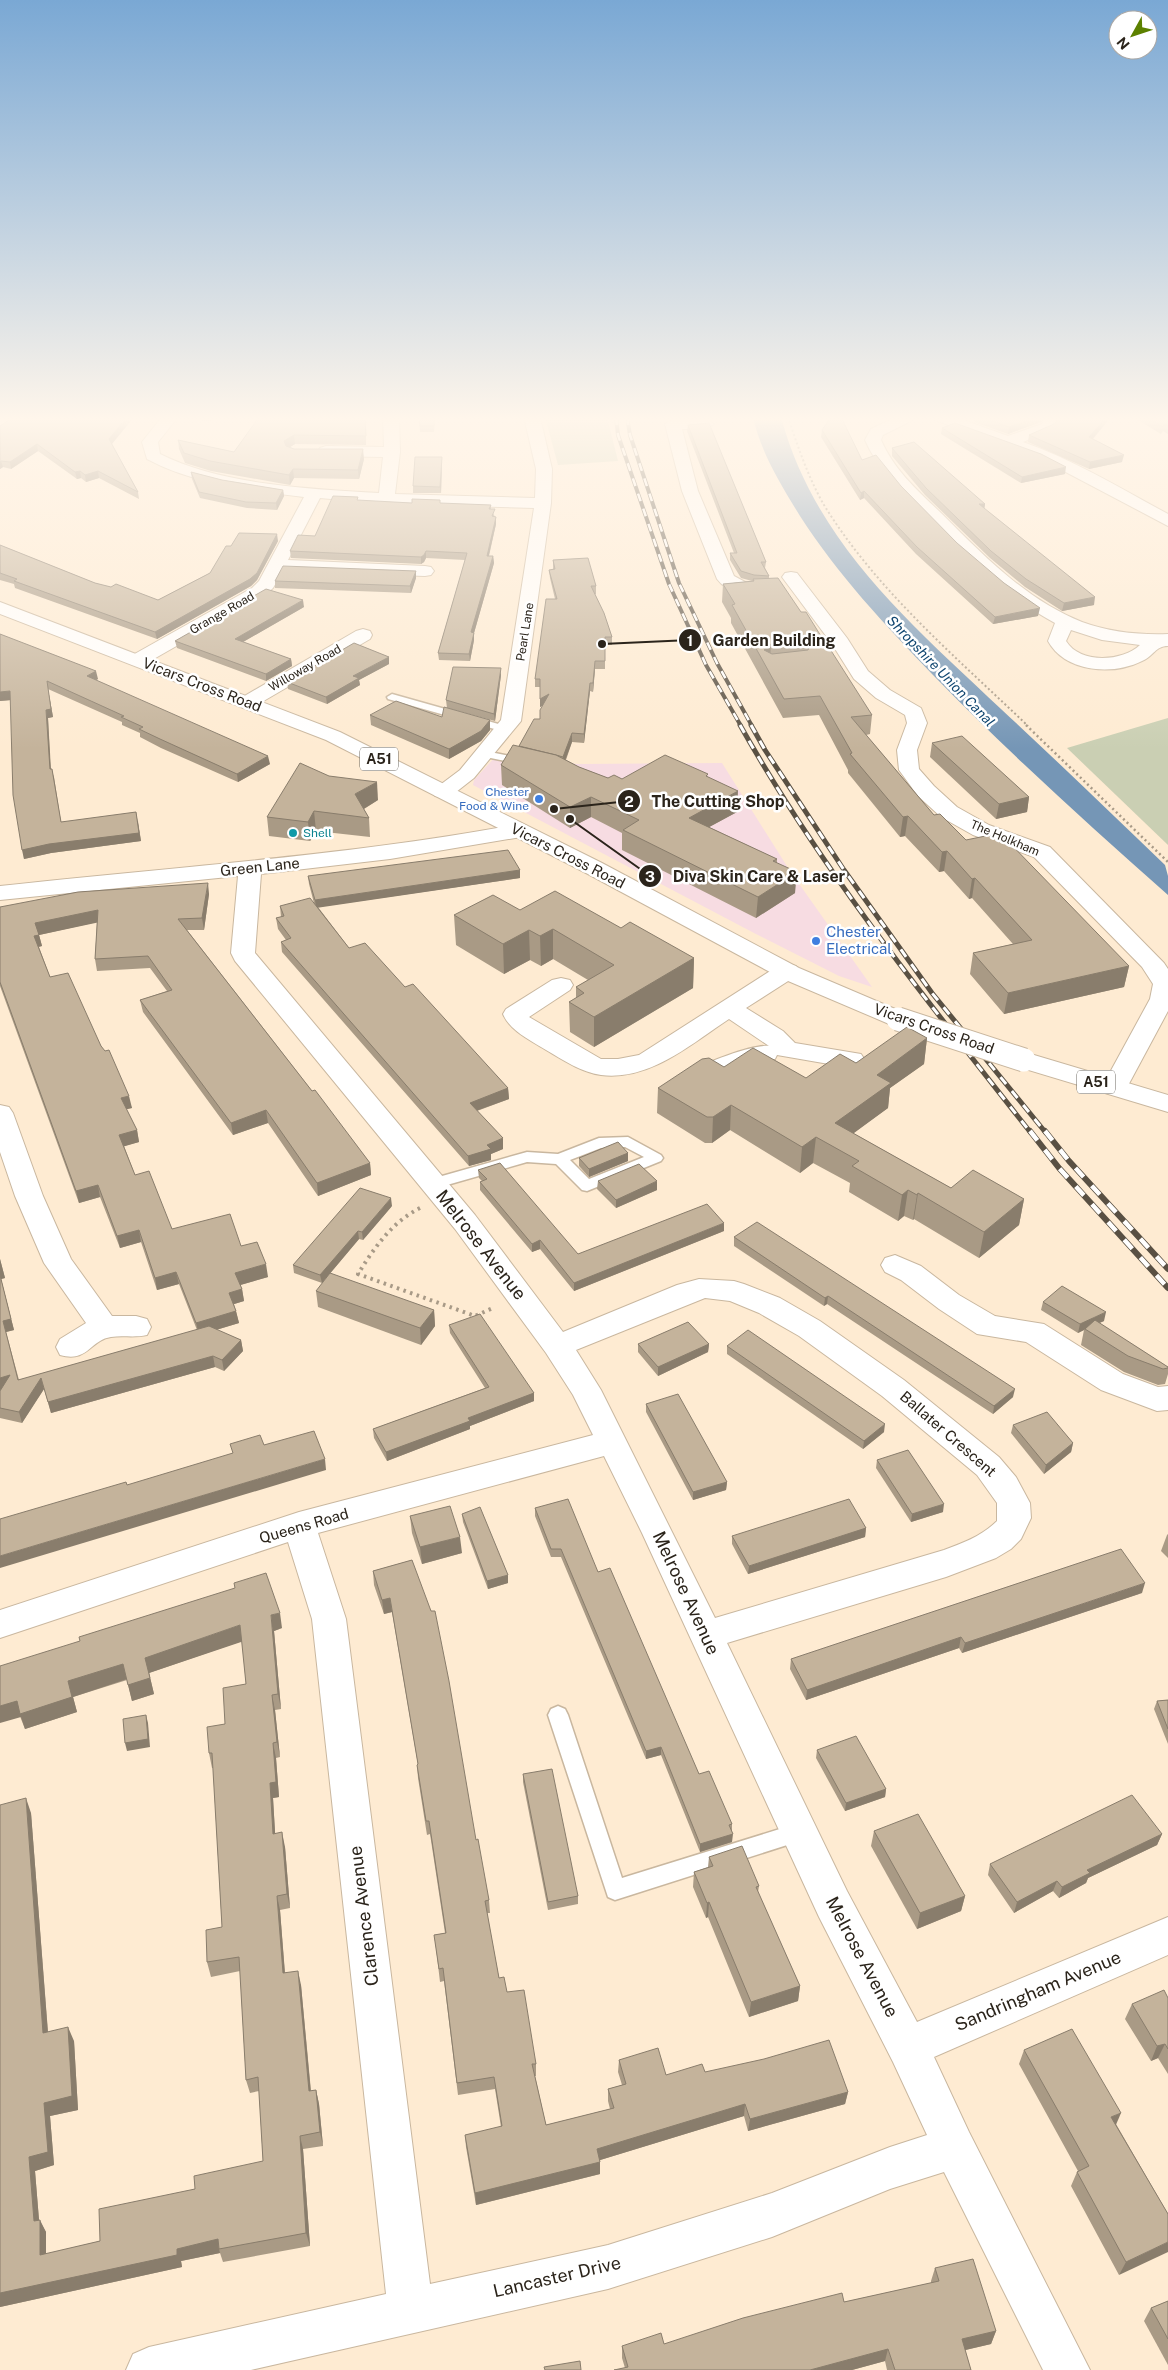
<svg xmlns="http://www.w3.org/2000/svg" width="1168" height="2370" viewBox="0 0 1168 2370" font-family="'Public Sans',sans-serif">
	<style>
		.commercial { fill: #f7dce2 }
		.green { fill: #cacfb3 }
		.water { fill: #7596b6 }
		.lines { fill: none; stroke-linecap: round; stroke-linejoin: round }
		.lane-casing { stroke: #c9b79f; stroke-width: 3 }
		.street-casing { stroke: #c9b79f; stroke-width: 2 }
		.highway-casing { stroke: #c9b79f; stroke-width: 2 }
		.path-far2 { stroke: #a89a87; stroke-width: 2; stroke-dasharray: 2 2.5; stroke-linecap: butt }
		.path-far1 { stroke: #a89a87; stroke-width: 2.5; stroke-dasharray: 2 3; stroke-linecap: butt }
		.path { stroke: #a89a87; stroke-width: 4; stroke-dasharray: 2.5 4.5; stroke-linecap: butt }
		.lane { fill: #fff; fill-rule: evenodd }
		.street { fill: #fff; fill-rule: evenodd }
		.highway { fill: #fff; fill-rule: evenodd }
		.rail-far2-casing { stroke: #595043; stroke-width: 4 }
		.rail-far1-casing { stroke: #595043; stroke-width: 5 }
		.rail-casing { stroke: #595043; stroke-width: 6 }
		.rail-far2 { stroke: #fff; stroke-width: 2.5; stroke-dasharray: 8; stroke-linecap: butt }
		.rail-far1 { stroke: #fff; stroke-width: 3; stroke-dasharray: 9; stroke-linecap: butt }
		.rail { stroke: #fff; stroke-width: 4.5; stroke-dasharray: 12; stroke-linecap: butt }
		.highway-bridge-casing { stroke: #c9b79f; stroke-width: 25; stroke-linecap: butt }
		.highway-bridge { stroke: #fff; stroke-width: 23 }
		.wall { fill: #a99a85 }
		.shaded-wall { fill: #897d6c }
		.building { fill: #c4b39b; stroke: #897d6c; fill-rule: evenodd }
		.shop-dot { fill: #3f7fe0; stroke: #fff; stroke-width: 2 }
		.culture-dot { fill: #0f9aa8; stroke: #fff; stroke-width: 2 }
		.labels { text-anchor: middle; stroke-width: 5; stroke-linejoin: round; paint-order: stroke }
		.far-street-label { font-size: 12px; fill: #2b241b; stroke: #fff }
		.far-shop-label { font-size: 12px; fill: #366cbe; stroke: #fff; text-anchor: end }
		.far-culture-label { font-size: 12px; fill: #0d838f; stroke: #fff; text-anchor: start }
		.far-water-label { font-size: 14px; font-style: italic; fill: #104670; stroke: #fff }
		.shield { fill: #fff; stroke: #6b665f; stroke-width: 1 }
		.shield-label { font-size: 14px; font-weight: bold; fill: #2b241b }
		.street-label { font-size: 15px; fill: #2b241b; stroke: #fff }
		.shop-label { font-size: 15px; fill: #366cbe; stroke: #fff; text-anchor: start }
		.near-street-label { font-size: 18px; fill: #2b241b; stroke: #fff }
		.leader { fill: none; stroke: #2b241b; stroke-width: 2 }
		.callout-dot { fill: #2b241b; stroke: #fff; stroke-width: 2 }
		.mark-label { font-size: 15px; text-anchor: middle; font-weight: bold; fill: #fff }
		.callout-label { font-size: 16px; text-anchor: middle; font-weight: bold; fill: #2b241b; stroke: #fff; stroke-width: 5; stroke-linejoin: round; paint-order: stroke }
	</style>
	<rect width="100%" height="100%" fill="#feebd2"/>
	<!-- commercial -->
	<path class="commercial" d="M498 754 577 764 722 763 790 871 872 987 839 976 754 933 473 785 474 780Z"/>
	<!-- green -->
	<g class="green">
		<path d="M545 417H607L618 461 558 465Z"/>
		<path d="M1168 718V845L1067 748Z"/>
	</g>
	<!-- water -->
	<path class="water" d="M753 417H781C815 543 910 623 1001 709 1056 760 1110 812 1165 865L1168 876V895C1088 824 1008 752 933 675 885 625 838 575 800 516 781 485 761 453 753 417Z"/>
	<g class="lines">
		<!-- lane casing -->
		<g class="lane-casing">
			<g id="lane">
				<path d="M392 694 509 727 511 729 505 732 388 699 387 697Z"/>
				<path d="M485 751 529 760 531 762 525 765 481 756V752Z"/>
				<path d="M628 1137 661 1155 663 1158 661 1161 587 1191 582 1190 556 1164 527 1162 433 1189 428 1188 426 1184 428 1180 527 1152 558 1154 599 1138ZM625 1147 644 1157 589 1179 570 1160 601 1148Z"/>
				<path d="M558 1706 565 1709 568 1715 622 1878 799 1823 806 1825 809 1832 806 1839 615 1900 608 1897 548 1715 551 1709Z"/>
			</g>
		</g>
		<!-- street casing -->
		<g class="street-casing">
			<g id="street">
				<path d="M3 417H21L5 429 0 431V419Z"/>
				<path d="M162 417H178L158 442 160 454C221 485 311 489 379 493L383 457 326 456 320 454 318 451 320 448 326 446 384 447 383 417H399L400 452 395 494 535 498 536 469 524 417H540L552 469 551 503 521 721 474 778 451 796 443 797 435 796 432 791 460 770 501 720 534 508 386 504 320 498 288 560 425 566 431 567 434 571 431 575 425 576 283 571 273 588 264 596 145 664 138 666 131 664 128 660 131 656 252 588 259 581 304 497C250 490 196 485 147 459L142 442Z"/>
				<path d="M896 417H916L913 420 883 435 881 440C894 470 918 491 941 513 982 554 1026 600 1082 622 1109 632 1139 635 1168 634V646C1155 646 1154 656 1142 661 1112 676 1065 672 1048 641L1055 623C1006 597 967 559 928 520 904 495 879 472 865 440L871 429ZM1071 630 1102 640 1140 645C1122 662 1080 664 1066 641Z"/>
				<path d="M932 417H955L1008 436 1042 424 1047 417H1064L1052 430 1023 442C1074 460 1120 488 1168 514V526L1041 459 935 420Z"/>
				<path d="M673 419H706L714 424 706 429H682L698 491 734 576 747 583 774 585 777 589 774 593C756 597 729 596 717 579L682 491 665 424Z"/>
				<path d="M791 572 797 573 847 638 868 671 890 690 921 708 927 723 917 750 919 769 934 786 957 807 989 825 1050 847 1164 963 1168 969V1011L1124 1093 1115 1095 1106 1093 1102 1087 1150 999 1153 984 1142 967 1034 857 973 835 941 817 918 796 899 770 897 750 907 723 905 715 876 698 854 679 832 644 782 577 785 573Z"/>
				<path d="M363 629 370 631 372 635 370 639 255 706 248 708 241 706 238 702 241 698 356 631Z"/>
				<path d="M519 824 527 826 530 831 527 836 390 859 261 874 255 953 475 1215 563 1332 677 1285 699 1279 734 1281 744 1284 780 1298 820 1321 904 1380 999 1457 1016 1477 1030 1503 1031 1518 1021 1539 1011 1549 996 1558 946 1577 727 1643 847 1891 917 2022 1168 1917V1955L934 2057 969 2132 1090 2370H1043L944 2172 890 2189 772 2237 608 2289 251 2370H126L133 2354 149 2347 386 2294 312 1619 288 1542 0 1638V1610L299 1512 593 1435 573 1395 546 1353 455 1229 235 961 231 953 238 876 0 900V886C173 867 347 856 519 824ZM705 1298 730 1301 759 1313 799 1336 882 1396 977 1475 997 1503V1521C982 1536 963 1543 944 1550L715 1618 601 1390 576 1350ZM604 1456 642 1533 819 1917 893 2062 927 2135 890 2147 772 2193 608 2245 430 2284 346 1619 318 1533Z"/>
				<path d="M787 964 796 966 799 971 796 976 746 1008 783 1031 795 1043 861 1054 865 1060 861 1066 852 1068 777 1055 775 1059C761 1062 746 1065 733 1070 718 1076 708 1086 692 1082L688 1076C696 1064 755 1044 769 1046L729 1019C691 1044 650 1081 601 1075 581 1072 563 1060 546 1050 530 1040 510 1031 503 1014L506 1009 552 980 561 978 570 980 573 985 570 990 529 1017 601 1059H618L639 1055 778 966Z"/>
				<path d="M0 1105 9 1107 13 1113 43 1196 71 1259 112 1316H136L147 1319 151 1327 147 1335C134 1338 123 1335 111 1337 90 1340 88 1363 60 1355L56 1347 60 1339 86 1323 44 1263 15 1196 0 1152Z"/>
				<path d="M895 1255 921 1266 959 1295 995 1316 1044 1324 1123 1374 1158 1387 1168 1386V1410L1157 1411 1101 1390 1026 1342 977 1334 939 1309 901 1280 885 1272 881 1265 885 1258Z"/>
			</g>
		</g>
		<!-- highway casing -->
		<g class="highway-casing">
			<g id="highway">
				<path d="M0 602 340 732 602 863 799 968 907 1014 910 1019 907 1024 898 1027 889 1024 781 978 586 873 326 740 0 614Z"/>
				<path d="M1024 1052 1168 1095V1112L1015 1066 1011 1060 1015 1054Z"/>
			</g>
		</g>
		<!-- path-far2 -->
		<path class="path-far2" d="M788 417C798 447 808 477 824 505 877 591 956 657 1028 726"/>
		<!-- path-far1 -->
		<path class="path-far1" d="M1026 725 1168 862"/>
		<!-- path -->
		<path class="path" d="M420 1208C392 1222 374 1248 358 1274L475 1316 495 1307"/>
		<!-- lane -->
		<use href="#lane" class="lane"/>
		<!-- street -->
		<use href="#street" class="street"/>
		<!-- highway -->
		<use href="#highway" class="highway"/>
		<!-- rail-far2 casing -->
		<g class="rail-far2-casing">
			<g id="rail-far2">
				<path d="M616 417 618 435 669 584 706 665 741 726"/>
				<path d="M627 417 630 435 679 583 717 663 752 726"/>
			</g>
		</g>
		<!-- rail-far1 casing -->
		<g class="rail-far1-casing">
			<g id="rail-far1">
				<path d="M740 725C822 871 928 1002 1031 1133"/>
				<path d="M751 725 765 750 844 870 932 993 1046 1133"/>
			</g>
		</g>
		<!-- rail casing -->
		<g class="rail-casing">
			<g id="rail">
				<path d="M1030 1131 1059 1168 1168 1288"/>
				<path d="M1045 1131 1069 1161 1168 1269"/>
			</g>
		</g>
		<!-- rail-far2 -->
		<use href="#rail-far2" class="rail-far2"/>
		<!-- rail-far1 -->
		<use href="#rail-far1" class="rail-far1"/>
		<!-- rail -->
		<use href="#rail" class="rail"/>
		<!-- highway-bridge casing -->
		<g class="highway-bridge-casing">
			<path id="highway-bridge" d="M898 1019 1024 1060"/>
		</g>
		<!-- highway-bridge -->
		<use href="#highway-bridge" class="highway-bridge"/>
	</g>
	<!-- wall -->
	<g class="wall">
		<path d="M13 417H134L112 444 138 492 139 499 99 478 86 482 81 478 77 479 38 451 11 469 3 467 0 469V426Z"/>
		<path d="M135 417H160L159 418Z"/>
		<path d="M178 417H215L212 421 179 419Z"/>
		<path d="M366 417V445L295 444 290 447 294 449 364 459 359 479 294 478 290 485 211 471 185 463 179 449 178 440 234 452 343 418Z"/>
		<path d="M419 417H435L434 432H420Z"/>
		<path d="M975 417H1045L1041 422 1008 434 974 422Z"/>
		<path d="M1060 417H1111L1093 439 1122 462 1089 469 1028 442 1029 435 1054 424Z"/>
		<path d="M1133 417H1168V434L1163 431 1161 434Z"/>
		<path d="M688 425 766 562 765 568 769 576V578L801 612 872 715 870 734 866 735 934 815 966 840 1129 966 1124 987 1004 1014 970 974 973 953 1013 944 972 898 969 899 944 871 939 872 905 836 900 837 848 773V770L819 715 783 718 731 623V618L722 602 723 584 752 581 741 578 730 560V553H734L687 431Z"/>
		<path d="M942 428 1065 474 1021 483 941 434Z"/>
		<path d="M822 430 862 460 957 543 1038 616 993 624 916 554 864 498 860 500 821 437Z"/>
		<path d="M892 448 985 504 984 509 1094 605 1062 611 1025 587 990 558 925 495 892 456Z"/>
		<path d="M442 463 441 493H413V486Z"/>
		<path d="M191 472 222 480 283 490 284 496 277 510 247 508 200 498 192 479Z"/>
		<path d="M359 501 412 503 491 505V509L495 517H496V524L489 556H493L494 563 474 633V640L470 661 439 660 438 653 465 560 426 558 424 562 421 564 291 558 290 551 315 536Z"/>
		<path d="M278 541 257 580 251 586 157 639 15 588 14 584 0 580V545L95 583 158 600 210 573 231 546Z"/>
		<path d="M553 560 596 586V594H595L612 637V645H605V669H595L593 692 590 691 584 743 572 742 566 760 579 767 608 778 622 779 708 774 707 776 737 812 709 827 777 859V863L795 893 756 918 622 850V833L591 817 570 828 502 785 501 765 519 746 540 719 542 706 540 707V687H535V679L555 599 550 578 549 570H553Z"/>
		<path d="M416 578 411 593 275 588V581Z"/>
		<path d="M304 607 243 642 291 659 292 666 266 681 177 648 175 641Z"/>
		<path d="M0 634 98 679 96 680 270 764 238 782 161 748 140 737V733L122 725V722L48 689 53 717 48 718 51 769 54 777 61 822 138 821 141 841 51 853 24 859 10 700 0 701Z"/>
		<path d="M389 664 359 680 360 685 327 704 288 689 287 682Z"/>
		<path d="M501 675 495 721 447 708 446 700Z"/>
		<path d="M370 715 490 720V730L481 741 449 759 371 725Z"/>
		<path d="M932 743 1029 797 1027 812 996 819 930 757Z"/>
		<path d="M378 800 364 809 369 818 370 837 316 831 310 841 269 836 267 817Z"/>
		<path d="M520 870V878L318 907 349 948 405 987 508 1088 509 1099 477 1111 503 1149 491 1154V1160L469 1166 282 952 281 942 286 940 278 929 276 918 281 917 280 906 314 903 309 884 308 876Z"/>
		<path d="M209 894 204 930H187L312 1091 370 1163 371 1175 318 1196 268 1123 233 1135 143 1012 140 1000 167 991 150 968 97 971 95 959 97 922 39 935 42 946 39 947 50 977 101 1046 132 1108 126 1109 137 1130 139 1142 124 1146 135 1175 172 1229 241 1246 268 1277 240 1285 242 1289 244 1301 234 1304 239 1323 216 1330 241 1340 243 1351 224 1371 215 1367 51 1413 44 1389 22 1423 0 1418V1391L1 1390H0V1259L5 1278 1 1279 14 1330 6 1332 19 1380 197 1330 179 1284 157 1290 141 1242 120 1248 100 1197 79 1203 0 986V907Z"/>
		<path d="M520 910 621 928 694 958 693 988 594 1047 570 1032 569 1002 576 998V987L588 980 553 959 541 966 530 960 504 974 456 945 454 915Z"/>
		<path d="M927 1038 924 1064 890 1088 888 1108 853 1133 951 1188 1024 1199 1019 1225 979 1258 914 1219 913 1220 904 1216 898 1221 849 1192 850 1183 813 1163 800 1173 730 1130 712 1143H705L657 1113 658 1088 724 1067 806 1078 856 1063Z"/>
		<path d="M628 1153V1161L589 1177 579 1166V1158Z"/>
		<path d="M478 1170 578 1254 724 1231 574 1291 540 1249 532 1252 480 1190V1182L482 1181 479 1178Z"/>
		<path d="M598 1181 657 1190 616 1208 597 1189Z"/>
		<path d="M392 1206 363 1240 359 1239 322 1283 294 1273 293 1265Z"/>
		<path d="M734 1237 1013 1397 993 1414 827 1304 824 1306 734 1246Z"/>
		<path d="M316 1291 434 1310 435 1326 421 1345 318 1307Z"/>
		<path d="M1043 1302 1104 1321 1099 1323 1168 1367V1374L1165 1384 1158 1385 1124 1372 1081 1345 1084 1330 1078 1333 1041 1310Z"/>
		<path d="M449 1325 534 1393V1401L470 1426V1429L387 1461 374 1438 373 1429 485 1388 450 1333Z"/>
		<path d="M638 1344H709L708 1352 658 1376 638 1352Z"/>
		<path d="M727 1346 884 1432 863 1449 727 1354Z"/>
		<path d="M646 1404 727 1482 726 1490 693 1500 646 1412Z"/>
		<path d="M1013 1425 1073 1443 1071 1452 1044 1474 1011 1433Z"/>
		<path d="M877 1460 943 1512 911 1522 876 1468Z"/>
		<path d="M535 1508 598 1572 699 1774 732 1824V1842L700 1852 661 1755 646 1759 561 1557H551L535 1516Z"/>
		<path d="M462 1514 508 1583 488 1589 463 1522Z"/>
		<path d="M410 1516 462 1553 422 1564 412 1533Z"/>
		<path d="M866 1528 865 1537 748 1574 732 1544V1536Z"/>
		<path d="M1168 1534V1558L1161 1551 1167 1535Z"/>
		<path d="M412 1560 489 1900 490 1913H487L499 1978 507 1992 536 2064V2076H535L546 2125 610 2109 608 2101V2089L622 2085 618 2072 619 2060 666 2075 705 2072 848 2092 845 2104 748 2131 744 2116 600 2160V2174L476 2205 466 2147 465 2135 501 2127 495 2089 458 2095 444 1981 440 1982 436 1948 434 1935 445 1933 430 1834 427 1835 418 1778 417 1765H418L392 1612 384 1614 374 1585 373 1571Z"/>
		<path d="M1142 1593 962 1653 959 1648 806 1700 790 1669 791 1659Z"/>
		<path d="M282 1628 274 1631 281 1709 275 1710 280 1757 276 1758 279 1797 273 1798 275 1833 285 1847 290 1908 280 1910 285 1973 301 1985 311 2091 316 2090 319 2104 323 2146 303 2149 310 2246 223 2262 220 2253 181 2261 182 2267 0 2307V1805L31 1813 48 2032 74 2041 78 2110 50 2116 54 2165 35 2171 39 2220 46 2232V2254L100 2241 195 2189 263 2161 259 2091 250 2093 246 2080 240 1971 211 1977 207 1962 222 1927 213 1768H212L209 1753 225 1724 246 1684 242 1641 149 1673 154 1694 132 1701 127 1680 73 1697 77 1712 25 1729 0 1666Z"/>
		<path d="M1168 1700V1744L1154 1709 1157 1701Z"/>
		<path d="M817 1750 886 1789 885 1797 845 1811 816 1758Z"/>
		<path d="M523 1774 578 1896V1904L548 1910 523 1782Z"/>
		<path d="M874 1831 965 1896 961 1911 917 1929 871 1846Z"/>
		<path d="M1162 1834 1157 1845 1088 1878 1086 1883 1059 1898 1053 1891 1014 1913 988 1875 990 1864Z"/>
		<path d="M709 1857 759 1886 758 1892 800 1986 798 2001 749 2017 708 1917 706 1918 693 1887 694 1872 708 1867Z"/>
		<path d="M1168 1998V2074L1158 2058 1151 2061 1125 2019 1132 2004Z"/>
		<path d="M1024 2050 1116 2124 1168 2214 1119 2275 1071 2186 1077 2172 1078 2171 1019 2064Z"/>
		<path d="M935 2268 996 2331 991 2344 965 2350 971 2370H887L885 2361 852 2370H614L625 2368 622 2358V2346L664 2344 844 2302 931 2283V2281Z"/>
		<path d="M1168 2301V2365L1144 2321 1151 2308Z"/>
	</g>
	<!-- shaded-wall -->
	<g class="shaded-wall">
		<path d="M127 417H134L110 446 109 439Z"/>
		<path d="M1037 417H1045L1041 422 1008 434 1009 427Z"/>
		<path d="M1107 417H1111L1088 444 1089 437Z"/>
		<path d="M294 435 295 444 285 450 284 441Z"/>
		<path d="M37 444 38 451 11 469 10 462Z"/>
		<path d="M363 449 364 459 359 479 358 470Z"/>
		<path d="M1124 455 1122 462 1089 469 1090 462Z"/>
		<path d="M442 457V463L441 493 440 487Z"/>
		<path d="M1 461 3 467 0 469V462Z"/>
		<path d="M1066 467 1065 474 1021 483 1022 477Z"/>
		<path d="M293 469 294 478 290 485 289 475Z"/>
		<path d="M80 471 81 478 77 479 75 472Z"/>
		<path d="M98 471 99 478 86 482 85 475Z"/>
		<path d="M283 490 284 496 277 510 276 503Z"/>
		<path d="M864 491V498L860 500 861 493Z"/>
		<path d="M979 504H985L984 511Z"/>
		<path d="M496 517V524L487 563V556Z"/>
		<path d="M277 534 278 541 257 580 251 586 157 639 155 632Z"/>
		<path d="M426 551V558L424 562 421 564V557Z"/>
		<path d="M493 556 494 563 472 640 471 632Z"/>
		<path d="M416 571V578L411 593 410 586Z"/>
		<path d="M1095 597 1094 605 1062 611 1064 603Z"/>
		<path d="M303 600 304 607 236 646 235 639Z"/>
		<path d="M1040 608 1038 616 993 624 995 617Z"/>
		<path d="M474 633V640L470 661 469 654Z"/>
		<path d="M824 641 823 659 820 645Z"/>
		<path d="M771 644 770 663 764 650Z"/>
		<path d="M389 657V664L359 680 360 685 327 704 326 697 353 676Z"/>
		<path d="M291 659 292 666 266 681V674Z"/>
		<path d="M595 661V669L593 692V683Z"/>
		<path d="M501 668V675L495 721 494 714Z"/>
		<path d="M96 671 98 679 88 684 87 676Z"/>
		<path d="M590 683V691L584 743V734Z"/>
		<path d="M48 689 53 717 48 718 51 778 50 769 46 710Z"/>
		<path d="M10 691 12 700 0 701V692Z"/>
		<path d="M549 694V702L540 707V699Z"/>
		<path d="M490 720V730L481 741 449 759V749Z"/>
		<path d="M572 733V742L563 766V757Z"/>
		<path d="M268 756 270 764 238 782 237 774Z"/>
		<path d="M377 782 378 800 357 813 355 794Z"/>
		<path d="M738 791 737 812 689 838V818Z"/>
		<path d="M591 797V817L570 828V807Z"/>
		<path d="M1029 797 1027 812 996 819 999 804Z"/>
		<path d="M314 811 316 831 310 841 308 822Z"/>
		<path d="M136 812 141 841 51 853 24 859 22 850Z"/>
		<path d="M908 816 905 836 900 837 903 817Z"/>
		<path d="M947 851 944 871 939 872 942 852Z"/>
		<path d="M520 870V878L316 908 315 900Z"/>
		<path d="M797 872 795 893 756 918 758 897Z"/>
		<path d="M975 878 972 898 969 899 972 879Z"/>
		<path d="M208 883 209 894 204 930 202 918Z"/>
		<path d="M98 910 100 922 39 935 42 946 37 947 34 936 35 923Z"/>
		<path d="M553 929V959L541 966 540 936Z"/>
		<path d="M529 930 530 960 504 974 503 944Z"/>
		<path d="M694 958 693 988 594 1047V1017Z"/>
		<path d="M1129 966 1124 987 1004 1014 1008 993Z"/>
		<path d="M927 1038 924 1064 890 1088 888 1108 835 1147V1123L877 1075Z"/>
		<path d="M508 1088 509 1099 470 1113V1103Z"/>
		<path d="M129 1096 132 1108 123 1110 121 1098Z"/>
		<path d="M731 1105 730 1130 712 1143 713 1117Z"/>
		<path d="M266 1110 268 1123 233 1135 231 1123Z"/>
		<path d="M137 1130 139 1142 122 1147 119 1135Z"/>
		<path d="M816 1137 813 1163 800 1173 802 1147Z"/>
		<path d="M503 1138V1149L491 1154V1160L469 1166 468 1156 487 1145Z"/>
		<path d="M628 1153V1161L589 1177V1169Z"/>
		<path d="M370 1163 371 1175 318 1196 317 1183Z"/>
		<path d="M657 1181V1190L616 1208V1200Z"/>
		<path d="M98 1185 100 1197 79 1203 76 1191Z"/>
		<path d="M908 1190 904 1216 898 1221 902 1195Z"/>
		<path d="M918 1193 914 1219 913 1220 917 1195Z"/>
		<path d="M391 1198 392 1206 363 1240 362 1232Z"/>
		<path d="M1024 1199 1019 1225 979 1258 984 1232Z"/>
		<path d="M724 1223V1231L574 1291V1283Z"/>
		<path d="M139 1230 141 1242 120 1248 117 1236Z"/>
		<path d="M358 1231 359 1239 322 1283 320 1275Z"/>
		<path d="M540 1240V1249L532 1252V1244Z"/>
		<path d="M0 1259 5 1278 1 1279 14 1330 6 1332 3 1321 0 1275Z"/>
		<path d="M266 1264 268 1277 237 1286 235 1273Z"/>
		<path d="M176 1272 179 1284 157 1290 155 1278Z"/>
		<path d="M242 1289 244 1301 231 1305 229 1293Z"/>
		<path d="M828 1296 827 1304 824 1306 825 1298Z"/>
		<path d="M434 1310 435 1326 421 1345 420 1328Z"/>
		<path d="M236 1311 239 1323 199 1335 196 1323Z"/>
		<path d="M1106 1312 1104 1321 1086 1329H1085L1084 1330 1078 1333 1080 1324Z"/>
		<path d="M241 1340 243 1351 224 1371 222 1360Z"/>
		<path d="M709 1344 708 1352 658 1376V1367Z"/>
		<path d="M213 1356 215 1367 51 1413 48 1402Z"/>
		<path d="M10 1375 14 1386 0 1390V1378Z"/>
		<path d="M41 1378 44 1389 22 1423 19 1412Z"/>
		<path d="M1015 1389 1013 1397 993 1414 994 1406Z"/>
		<path d="M534 1393V1401L470 1426V1429L387 1461 386 1452 468 1418Z"/>
		<path d="M885 1424 884 1432 863 1449 864 1441Z"/>
		<path d="M1073 1443 1071 1452 1044 1474 1046 1465Z"/>
		<path d="M325 1459 326 1470 0 1568V1556Z"/>
		<path d="M727 1482 726 1490 693 1500V1492Z"/>
		<path d="M944 1504 943 1512 911 1522 912 1514Z"/>
		<path d="M866 1528 865 1537 748 1574 749 1566Z"/>
		<path d="M460 1537 462 1553 422 1564 420 1547Z"/>
		<path d="M508 1575V1583L488 1589 487 1581Z"/>
		<path d="M1145 1583 1142 1593 962 1653 965 1643Z"/>
		<path d="M390 1598 392 1612 384 1614 382 1600Z"/>
		<path d="M280 1613 282 1628 274 1631 281 1709 278 1694 271 1615Z"/>
		<path d="M240 1625 244 1641 149 1673 154 1694 132 1701 128 1685 145 1658Z"/>
		<path d="M961 1637 959 1648 806 1700 807 1690Z"/>
		<path d="M123 1664 127 1679 73 1697 77 1712 25 1729 21 1717 0 1723V1706L68 1681Z"/>
		<path d="M272 1695 275 1710 280 1757 277 1742Z"/>
		<path d="M146 1715 148 1723 150 1747 127 1751 125 1743Z"/>
		<path d="M273 1743 276 1758 279 1797 273 1798 276 1848 273 1834 270 1783Z"/>
		<path d="M661 1747V1755L646 1759V1751Z"/>
		<path d="M886 1789 885 1797 845 1811 846 1803Z"/>
		<path d="M26 1798 31 1813 49 2047 43 2033Z"/>
		<path d="M282 1832 285 1847 290 1908 287 1894Z"/>
		<path d="M733 1834 732 1842 700 1852V1844Z"/>
		<path d="M1162 1834 1157 1845 1088 1878 1086 1883 1059 1898 1062 1887 1087 1870Z"/>
		<path d="M1057 1881 1053 1891 1014 1913 1017 1902Z"/>
		<path d="M277 1896 280 1910 286 1988 283 1973Z"/>
		<path d="M965 1896 961 1911 917 1929 920 1913Z"/>
		<path d="M709 1902 708 1917 706 1918 707 1903Z"/>
		<path d="M298 1971 301 1985 312 2105 309 2091Z"/>
		<path d="M800 1986 798 2001 749 2017 751 2002Z"/>
		<path d="M68 2027 74 2041 78 2110 50 2116 54 2165 35 2171 40 2232V2220L46 2232V2268L40 2255 34 2221 29 2157 44 2103Z"/>
		<path d="M1165 2044 1158 2058 1151 2061 1157 2046Z"/>
		<path d="M316 2090 319 2104 323 2146 320 2132Z"/>
		<path d="M848 2092 845 2104 748 2131 750 2119Z"/>
		<path d="M745 2104 744 2116 597 2161V2149Z"/>
		<path d="M1121 2113 1115 2127 1111 2117Z"/>
		<path d="M300 2136 303 2149 310 2246 306 2233Z"/>
		<path d="M600 2162V2174L476 2205 475 2193Z"/>
		<path d="M218 2239 219 2249 220 2253 181 2261 182 2267 0 2307V2293L177 2249Z"/>
		<path d="M1168 2242V2252L1119 2275 1126 2262Z"/>
		<path d="M996 2331 991 2344 957 2352 962 2339Z"/>
		<path d="M888 2349 885 2361 852 2370H810Z"/>
	</g>
	<!-- building -->
	<g class="building">
		<path d="M13 417H127L109 439 138 492 98 471 85 475 80 471 75 472 37 444 10 462 1 461 0 462V426Z"/>
		<path d="M259 417H329L343 418V417H365L366 436 294 435 284 441 286 446 294 449H363L358 470 293 469 289 475 210 461 184 453 178 440 234 452Z"/>
		<path d="M419 417H434V426H420Z"/>
		<path d="M831 417H841L862 460 876 455 901 486 957 543 1004 583 1040 608 995 617 917 547 864 491 861 493 822 430Z"/>
		<path d="M981 417H1037L1009 427Z"/>
		<path d="M1060 417H1107L1089 437 1124 455 1090 462 1029 435 1054 424Z"/>
		<path d="M1146 417H1167V418H1168V426L1164 424 1163 427Z"/>
		<path d="M709 423 766 562H761L769 576 754 575 741 571 730 553H737L688 425Z"/>
		<path d="M955 423 1041 454 1066 467 1022 477 942 428Z"/>
		<path d="M914 442 985 504H979L1095 597 1064 603 1026 579 991 551 926 488 892 448Z"/>
		<path d="M415 457H442L440 487 413 486Z"/>
		<path d="M191 472 222 480 283 490 276 503 246 502 199 492Z"/>
		<path d="M333 496 358 497 357 500 412 503V499L440 500V503L491 505 489 509H495L492 516 496 517 487 556H493L471 632 474 633 469 654 438 653 467 553 426 551 424 555 421 557 290 551 298 535 315 536Z"/>
		<path d="M239 533 277 534 257 573 250 579 155 632 14 581 17 579 0 573V545L95 583 111 587 116 584 158 600 210 573 226 546H231Z"/>
		<path d="M588 558 596 586H591L604 613 612 637H605V661H595L593 683H590L584 734 572 733 563 757 556 755 519 746 534 719H540V710L549 694 540 699V679H535L546 599H557L549 570 555 569 553 560Z"/>
		<path d="M283 566 416 571 410 586 275 581Z"/>
		<path d="M778 578 801 612H806L824 641 820 645 830 649 872 715 851 717 934 815 940 814 966 840 1000 833 1129 966 1008 993 973 953 1032 940 975 878 972 879 947 851 942 852 908 816 903 817 850 754 852 753 820 696 784 699 732 605 735 604 723 584 754 581 753 579ZM804 642 810 646 808 650 772 654 764 650 771 644Z"/>
		<path d="M266 589 303 600 235 639 291 659 266 674 175 641Z"/>
		<path d="M0 634 96 671 87 676 268 756 237 774 160 739 139 729 143 727 121 717 124 716 47 681 51 709 46 710 50 769H52L61 822 136 812 139 833 49 844 22 850 13 795 10 691 0 692Z"/>
		<path d="M354 643 389 657 353 676 359 678 326 697 287 682Z"/>
		<path d="M453 667 501 668 494 714 446 700Z"/>
		<path d="M396 701 442 717 444 707 490 720 481 731 449 749 370 715Z"/>
		<path d="M962 736 1029 797 999 804 932 743Z"/>
		<path d="M513 745 556 755 579 767 608 778 614 775 622 779 665 755 708 774 706 776 738 791 689 818 777 859 773 861 797 872 758 897 623 830 639 820 591 797 570 807 501 765Z"/>
		<path d="M300 763 329 776 377 782 355 794 369 818 314 811 308 822 267 817Z"/>
		<path d="M508 850 520 870 315 900 308 876Z"/>
		<path d="M208 883 202 918 178 919 312 1091 315 1090 370 1163 317 1183 266 1110 231 1123 140 1000 172 990 148 956 95 959 98 910 35 923 39 935 34 936 50 977 68 973 101 1046 105 1051 109 1050 129 1096 121 1098 137 1130 119 1135 135 1175 149 1171 172 1229 230 1214 241 1246 257 1242 266 1264 235 1273 242 1289 229 1293 236 1311 196 1323 176 1272 155 1278 139 1230 117 1236 98 1185 76 1191 0 982V907L78 892Z"/>
		<path d="M555 891 621 928 630 922 694 958 594 1017 569 1002 584 993 576 987 614 965 553 929 540 936 529 930 503 944 454 915 493 895 520 910Z"/>
		<path d="M310 898 349 948 365 943 405 987 413 984 508 1088 470 1103 503 1138 487 1145 491 1149 468 1156 281 942 291 938 276 918 284 916 280 906Z"/>
		<path d="M907 1027 927 1038 877 1075 891 1083 835 1123 951 1188 973 1170 1024 1199 984 1232 918 1193 917 1195 908 1190 902 1195 852 1166 859 1161 816 1137 802 1147 731 1105 713 1117H707L658 1088 702 1059 709 1058 724 1067 753 1048 806 1078 840 1054 856 1063Z"/>
		<path d="M618 1142 628 1153 589 1169 579 1158Z"/>
		<path d="M500 1163 578 1254 707 1204 724 1223 574 1283 540 1240 532 1244 480 1182 487 1179 478 1170Z"/>
		<path d="M639 1164 657 1181 616 1200 598 1181Z"/>
		<path d="M360 1188 391 1198 362 1232 358 1231 320 1275 293 1265Z"/>
		<path d="M757 1222 1015 1389 994 1406 828 1296 825 1298 734 1237Z"/>
		<path d="M330 1273 434 1310 420 1328 316 1291Z"/>
		<path d="M0 1275 11 1319 3 1321 18 1380 209 1326 241 1340 222 1360 213 1356 48 1402 41 1378 19 1412 0 1408V1391L10 1375 0 1378Z"/>
		<path d="M1062 1286 1106 1312 1080 1324 1043 1302Z"/>
		<path d="M480 1314 534 1393 468 1418 470 1421 386 1452 373 1429 489 1387 449 1325Z"/>
		<path d="M1095 1320 1168 1367V1368L1163 1369 1128 1356 1085 1329Z"/>
		<path d="M688 1322 709 1344 658 1367 638 1344Z"/>
		<path d="M748 1330 885 1424 864 1441 727 1346Z"/>
		<path d="M678 1394 727 1482 693 1492 646 1404Z"/>
		<path d="M1047 1412 1073 1443 1046 1465 1013 1425Z"/>
		<path d="M314 1431 325 1459 0 1556V1519L126 1482 127 1485 233 1453 230 1444 260 1435 264 1445Z"/>
		<path d="M908 1450 944 1504 912 1514 877 1460Z"/>
		<path d="M568 1499 598 1572 610 1568 699 1774 709 1771 732 1824 729 1825 733 1834 700 1844 661 1747 646 1751 561 1549H551L535 1508Z"/>
		<path d="M849 1499 866 1528 749 1566 732 1536Z"/>
		<path d="M450 1506 460 1537 420 1547 410 1516Z"/>
		<path d="M480 1507 508 1575 487 1581 462 1514Z"/>
		<path d="M1121 1549 1145 1583 965 1643 961 1637 807 1690 791 1659Z"/>
		<path d="M412 1560 431 1611H435L449 1681 476 1840 478 1839 489 1900 485 1901 499 1978 504 1977 507 1992 524 1990 536 2064H532L546 2125 614 2108 608 2089 626 2084 619 2060 658 2048 666 2075 702 2064 705 2072 764 2059 829 2040 848 2092 750 2119 745 2104 597 2149 600 2162 475 2193 465 2135 502 2126 494 2077 457 2083 443 1968 439 1969 434 1935 446 1933 429 1821H426L417 1765 418 1764 390 1598 382 1600 373 1571Z"/>
		<path d="M266 1573 280 1613 271 1615 278 1694 272 1695 277 1742 273 1743 276 1782 270 1783 273 1834 282 1832 287 1894 277 1896 283 1973 298 1971 309 2091 316 2090 320 2132 300 2136 306 2233 219 2249 218 2239 177 2249V2255L0 2293V1805L26 1798 43 2033 68 2027 72 2096 44 2103 48 2152 29 2157 34 2221 40 2220V2255L100 2241 99 2209 195 2189 194 2176 263 2161 258 2077 246 2080 239 1957 207 1962 206 1930 222 1927 212 1753H209L207 1727 225 1724 223 1688 246 1684 240 1625 145 1658 150 1678 128 1685 123 1664 68 1681 72 1697 20 1714 17 1701 0 1706V1666L80 1641 79 1637 235 1588 234 1583Z"/>
		<path d="M1168 1700V1729L1157 1701Z"/>
		<path d="M146 1715 148 1739 125 1743 123 1719Z"/>
		<path d="M856 1736 886 1789 846 1803 817 1750Z"/>
		<path d="M552 1769 578 1896 548 1902 523 1774Z"/>
		<path d="M1132 1795 1162 1834 1087 1870 1090 1873 1062 1887 1057 1881 1017 1902 990 1864Z"/>
		<path d="M918 1814 965 1896 920 1913 874 1831Z"/>
		<path d="M742 1846 759 1886 756 1887 800 1986 751 2002 709 1902 707 1903 694 1872 713 1866 709 1857Z"/>
		<path d="M1164 1990 1168 1998V2049L1165 2044 1157 2046 1132 2004Z"/>
		<path d="M1072 2029 1121 2113 1111 2117 1168 2214V2242L1126 2262 1077 2172 1089 2166 1024 2050Z"/>
		<path d="M973 2259 996 2331 962 2339 971 2370H895L888 2349 810 2370H614L628 2367 622 2346 661 2333 664 2344 743 2318 842 2293 844 2302 939 2281 935 2268Z"/>
		<path d="M1168 2301V2339L1151 2308Z"/>
		<path d="M580 2361 581 2370H545L544 2367Z"/>
	</g>
	<!-- sky -->
	<linearGradient id="sky" x2="0" y2="1"><stop stop-color="#7aa8d4"/><stop offset="0.56" stop-color="#fff6eb"/><stop offset="1" stop-color="#fff6eb" stop-opacity="0"/></linearGradient>
	<rect width="1168" height="749" fill="url(#sky)"/>
	<!-- markers -->
	<g class="shop-dot">
		<circle cx="539" cy="799" r="5"/>
		<circle cx="816" cy="941" r="5"/>
	</g>
	<circle class="culture-dot" cx="293" cy="833" r="5"/>
	<g class="labels">
		<!-- far-street labels -->
		<g class="far-street-label">
			<text transform="translate(222 613) rotate(-30)" y="4">Grange Road</text>
			<text transform="translate(525 632) rotate(-81)" y="4">Pearl Lane</text>
			<text transform="translate(305 668) rotate(-30)" y="4">Willoway Road</text>
			<text transform="translate(1005 838) rotate(23)" y="4">The Holkham</text>
		</g>
		<!-- far-shop labels -->
		<g class="far-shop-label">
			<text x="529" y="796">Chester<tspan x="529" dy="14">Food &amp; Wine</tspan></text>
		</g>
		<!-- far-culture labels -->
		<g class="far-culture-label">
			<text x="303" y="837">Shell</text>
		</g>
		<!-- far-water labels -->
		<g class="far-water-label">
			<text transform="translate(941 671) rotate(46)" y="5">Shropshire Union Canal</text>
		</g>
		<!-- shield labels -->
		<g class="shield">
			<rect x="360" y="747.5" width="38" height="23" rx="4"/>
			<rect x="1077" y="1070.5" width="38" height="23" rx="4"/>
		</g>
		<g class="shield-label">
			<text x="379" y="764">A51</text>
			<text x="1096" y="1087">A51</text>
		</g>
		<!-- street labels -->
		<g class="street-label">
			<text transform="translate(202 685) rotate(21)" y="5">Vicars Cross Road</text>
			<text transform="translate(568 856) rotate(27)" y="5">Vicars Cross Road</text>
			<text transform="translate(260 867) rotate(-6)" y="5">Green Lane</text>
			<text transform="translate(934 1029) rotate(19)" y="5">Vicars Cross Road</text>
			<text transform="translate(948 1434) rotate(41)" y="5">Ballater Crescent</text>
			<text transform="translate(304 1526) rotate(-16)" y="5">Queens Road</text>
		</g>
		<!-- shop labels -->
		<g class="shop-label">
			<text x="826" y="937">Chester<tspan x="826" dy="17">Electrical</tspan></text>
		</g>
		<!-- near-street labels -->
		<g class="near-street-label">
			<text transform="translate(481 1245) rotate(52)" y="6">Melrose Avenue</text>
			<text transform="translate(686 1593) rotate(65)" y="6">Melrose Avenue</text>
			<text transform="translate(364 1916) rotate(-97)" y="6">Clarence Avenue</text>
			<text transform="translate(862 1957) rotate(62)" y="6">Melrose Avenue</text>
			<text transform="translate(1038 1991) rotate(-23)" y="6">Sandringham Avenue</text>
			<text transform="translate(557 2277) rotate(-13)" y="6">Lancaster Drive</text>
		</g>
	</g>
	<!-- callouts -->
	<path class="leader" d="M602 644L690 640M554 809L629 801M570 819L650 876"/>
	<g class="callout-dot">
		<circle cx="602" cy="644" r="5"/>
		<circle cx="554" cy="809" r="5"/>
		<circle cx="570" cy="819" r="5"/>
		<circle cx="690" cy="640" r="12"/>
		<circle cx="629" cy="801" r="12"/>
		<circle cx="650" cy="876" r="12"/>
	</g>
	<g class="mark-label">
		<text x="690" y="646">1</text>
		<text x="629" y="807">2</text>
		<text x="650" y="882">3</text>
	</g>
	<g class="callout-label">
		<text x="774" y="646">Garden Building</text>
		<text x="718" y="807">The Cutting Shop</text>
		<text x="759" y="882">Diva Skin Care &amp; Laser</text>
	</g>
	<!-- north arrow -->
	<g transform="translate(1133 35) rotate(230)"><circle r="24" fill="#ffffff" stroke="#aaa7a4"/>
	<path d="M0-4L9 19L0 12L-9 19Z" fill="#5c8100"/>
	<text y="-8" font-size="14" font-weight="bold" text-anchor="middle" fill="#2b241b">N</text>
	</g>
</svg>
